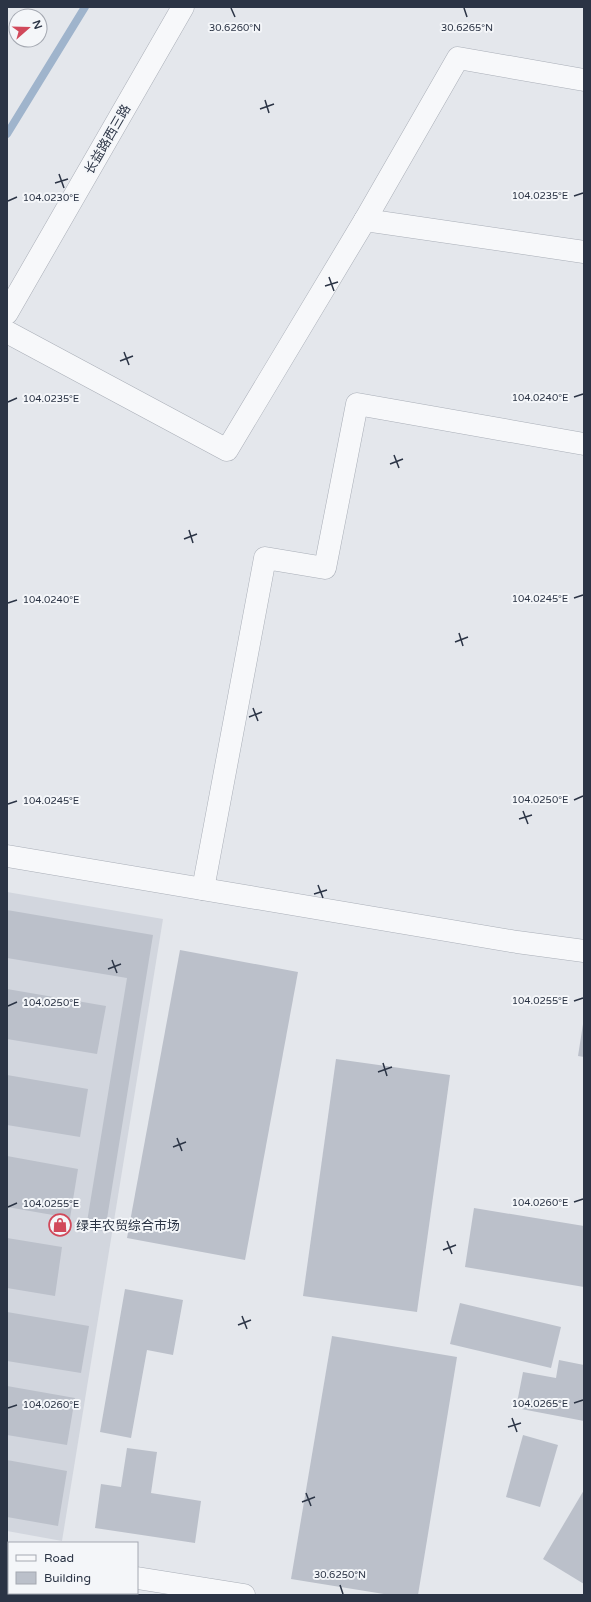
<svg xmlns="http://www.w3.org/2000/svg" width="591" height="1602" viewBox="0 0 591 1602" font-family="'Varela Round','Noto Sans SC',sans-serif">
	<style>
		.built { fill: #d2d6de }
		.lines { fill: none; stroke-linecap: round; stroke-linejoin: round }
		.stream { stroke: #9fb4cc; stroke-width: 8 }
		.building { fill: #bbc0ca }
		.minor-casing { stroke: #a9aeb7; stroke-width: 23 }
		.minor { stroke: #f7f8fa; stroke-width: 22 }
		.ticks { fill: none; stroke: #2b3445; stroke-width: 1.5 }
		.labels { text-anchor: middle; stroke-width: 4; stroke-linejoin: round; paint-order: stroke }
		.street-label { font-size: 13px; fill: #2b3445; stroke: #f4f6f9 }
		.poi-label { font-size: 13px; fill: #2b3445; stroke: #f4f6f9; text-anchor: start }
		.ticks-label { font-size: 10px; text-anchor: middle; fill: #2b3445; stroke: #f4f6f9; stroke-width: 4; stroke-linejoin: round; paint-order: stroke }
	</style>
	<rect width="100%" height="100%" fill="#e4e7ec"/>
	<!-- built -->
	<path class="built" d="M7 892 163 919 62 1541 7 1531Z"/>
	<g class="lines">
		<!-- stream -->
		<path class="stream" d="M7 134 85 7"/>
	</g>
	<!-- building -->
	<g class="building">
		<path d="M7 910 153 935 105 1231 86 1228 127 978 7 958Z"/>
		<path d="M180 950 298 972 245 1260 127 1238Z"/>
		<path d="M7 989 106 1006 97 1054 7 1039Z"/>
		<path d="M583 1024H584V1057L578 1056Z"/>
		<path d="M336 1059 450 1075 417 1312 303 1296Z"/>
		<path d="M7 1075 88 1089 80 1137 7 1125Z"/>
		<path d="M7 1156 78 1169 70 1218 7 1207Z"/>
		<path d="M474 1208 584 1226V1287L465 1267Z"/>
		<path d="M7 1238 62 1247 55 1296 7 1288Z"/>
		<path d="M125 1289 183 1300 173 1355 147 1350 131 1438 100 1432Z"/>
		<path d="M460 1303 561 1327 551 1368 450 1344Z"/>
		<path d="M7 1312 89 1326 81 1373 7 1361Z"/>
		<path d="M332 1336 457 1357 418 1595H390L291 1579Z"/>
		<path d="M559 1360 584 1365V1421L516 1408 523 1372 556 1378Z"/>
		<path d="M7 1386 75 1398 67 1445 7 1435Z"/>
		<path d="M523 1435 558 1445 540 1507 506 1497Z"/>
		<path d="M127 1448 157 1452 151 1493 201 1501 195 1543 95 1528 101 1484 121 1487Z"/>
		<path d="M7 1460 67 1471 58 1526 7 1517Z"/>
		<path d="M584 1490V1584L543 1559Z"/>
	</g>
	<g class="lines">
		<!-- minor casing -->
		<g class="minor-casing">
			<g id="minor">
				<path d="M365 220 458 58 584 80"/>
				<path d="M7 313 183 7"/>
				<path d="M7 332 227 450 365 220 584 252"/>
				<path d="M7 856 517 942 584 951"/>
				<path d="M203 889 265 558 325 568 357 404 584 444"/>
				<path d="M7 1557H9"/>
				<path d="M137 1578 244 1595"/>
			</g>
		</g>
		<!-- minor -->
		<use href="#minor" class="minor"/>
	</g>
	<!-- ticks -->
	<path class="ticks" d="M231 8 235 17M464 8 467 17M265 100 269 113M260 109 274 104M59 174 64 188M55 183 68 179M574 196 583 193M8 201 17 197M329 277 334 291M325 286 338 282M124 352 129 365M120 361 133 356M574 397 583 394M8 402 17 398M394 455 399 468M390 464 403 459M189 530 193 543M184 539 197 534M574 598 583 595M8 603 17 600M459 633 463 646M455 642 468 637M253 708 258 721M249 717 262 712M574 800 583 796M8 804 17 801M523 811 528 824M519 819 532 815M318 885 323 898M314 894 327 890M112 960 117 973M108 969 121 964M574 1001 583 998M8 1006 17 1002M383 1063 387 1076M378 1072 392 1067M177 1138 182 1151M173 1147 186 1142M574 1202 583 1199M8 1207 17 1203M447 1241 452 1254M443 1250 456 1245M242 1316 247 1329M238 1325 251 1320M574 1403 583 1400M8 1408 17 1405M512 1418 517 1432M508 1427 521 1423M306 1493 311 1506M302 1502 315 1497M340 1585 343 1594"/>
	<!-- icons -->
	<defs>
		<g id="shop-ring" transform="scale(1.15)"><circle r="9.5" fill="#f4f6f9" stroke="#d1495b" stroke-width="1.5"/><path d="M-5-2.5h2.3a2.7 3.5 0 0 1 5.4 0H5L5.5 6h-11ZM-1.5-2.5h3a1.5 2.3 0 0 0-3 0Z" fill="#d1495b"/></g>
	</defs>
	<g fill-rule="evenodd">
		<use href="#shop-ring" x="60" y="1225"/>
	</g>
	<g class="labels">
		<!-- street labels -->
		<g class="street-label">
			<text transform="translate(107 139) rotate(-60)" y="5">长益路西三路</text>
		</g>
		<!-- poi labels -->
		<g class="poi-label">
			<text x="76" y="1230">绿丰农贸综合市场</text>
		</g>
	</g>
	<g class="ticks-label">
		<text x="235" y="31">30.6260°N</text>
		<text x="467" y="31">30.6265°N</text>
		<text x="540" y="199">104.0235°E</text>
		<text x="51" y="201">104.0230°E</text>
		<text x="540" y="401">104.0240°E</text>
		<text x="51" y="402">104.0235°E</text>
		<text x="540" y="602">104.0245°E</text>
		<text x="51" y="603">104.0240°E</text>
		<text x="540" y="803">104.0250°E</text>
		<text x="51" y="804">104.0245°E</text>
		<text x="540" y="1004">104.0255°E</text>
		<text x="51" y="1006">104.0250°E</text>
		<text x="540" y="1206">104.0260°E</text>
		<text x="51" y="1207">104.0255°E</text>
		<text x="540" y="1407">104.0265°E</text>
		<text x="51" y="1408">104.0260°E</text>
		<text x="340" y="1578">30.6250°N</text>
	</g>
	<!-- border -->
	<rect width="591" height="1602" fill="none" stroke="#2b3445" stroke-width="16"/>
	<!-- legend -->
	<rect x="8" y="1542" width="130" height="52" fill="#f4f6f9" stroke="#a4a8b1"/>
	<rect x="16" y="1555" width="20" height="6" fill="#f7f8fa" stroke="#a4a8b1"/>
	<text x="44" y="1562" font-size="12" fill="#2b3445">Road</text>
	<rect x="16" y="1572" width="20" height="12" fill="#bbc0ca" stroke="#a4a8b1"/>
	<text x="44" y="1582" font-size="12" fill="#2b3445">Building</text>
	<!-- north arrow -->
	<g transform="translate(28 28) rotate(70)"><circle r="19" fill="#f4f6f9" stroke="#a4a8b1"/>
	<path d="M0-3L7 15L0 10L-7 15Z" fill="#d1495b"/>
	<text y="-6" font-size="11" font-weight="bold" text-anchor="middle" fill="#2b3445">N</text>
	</g>
</svg>
